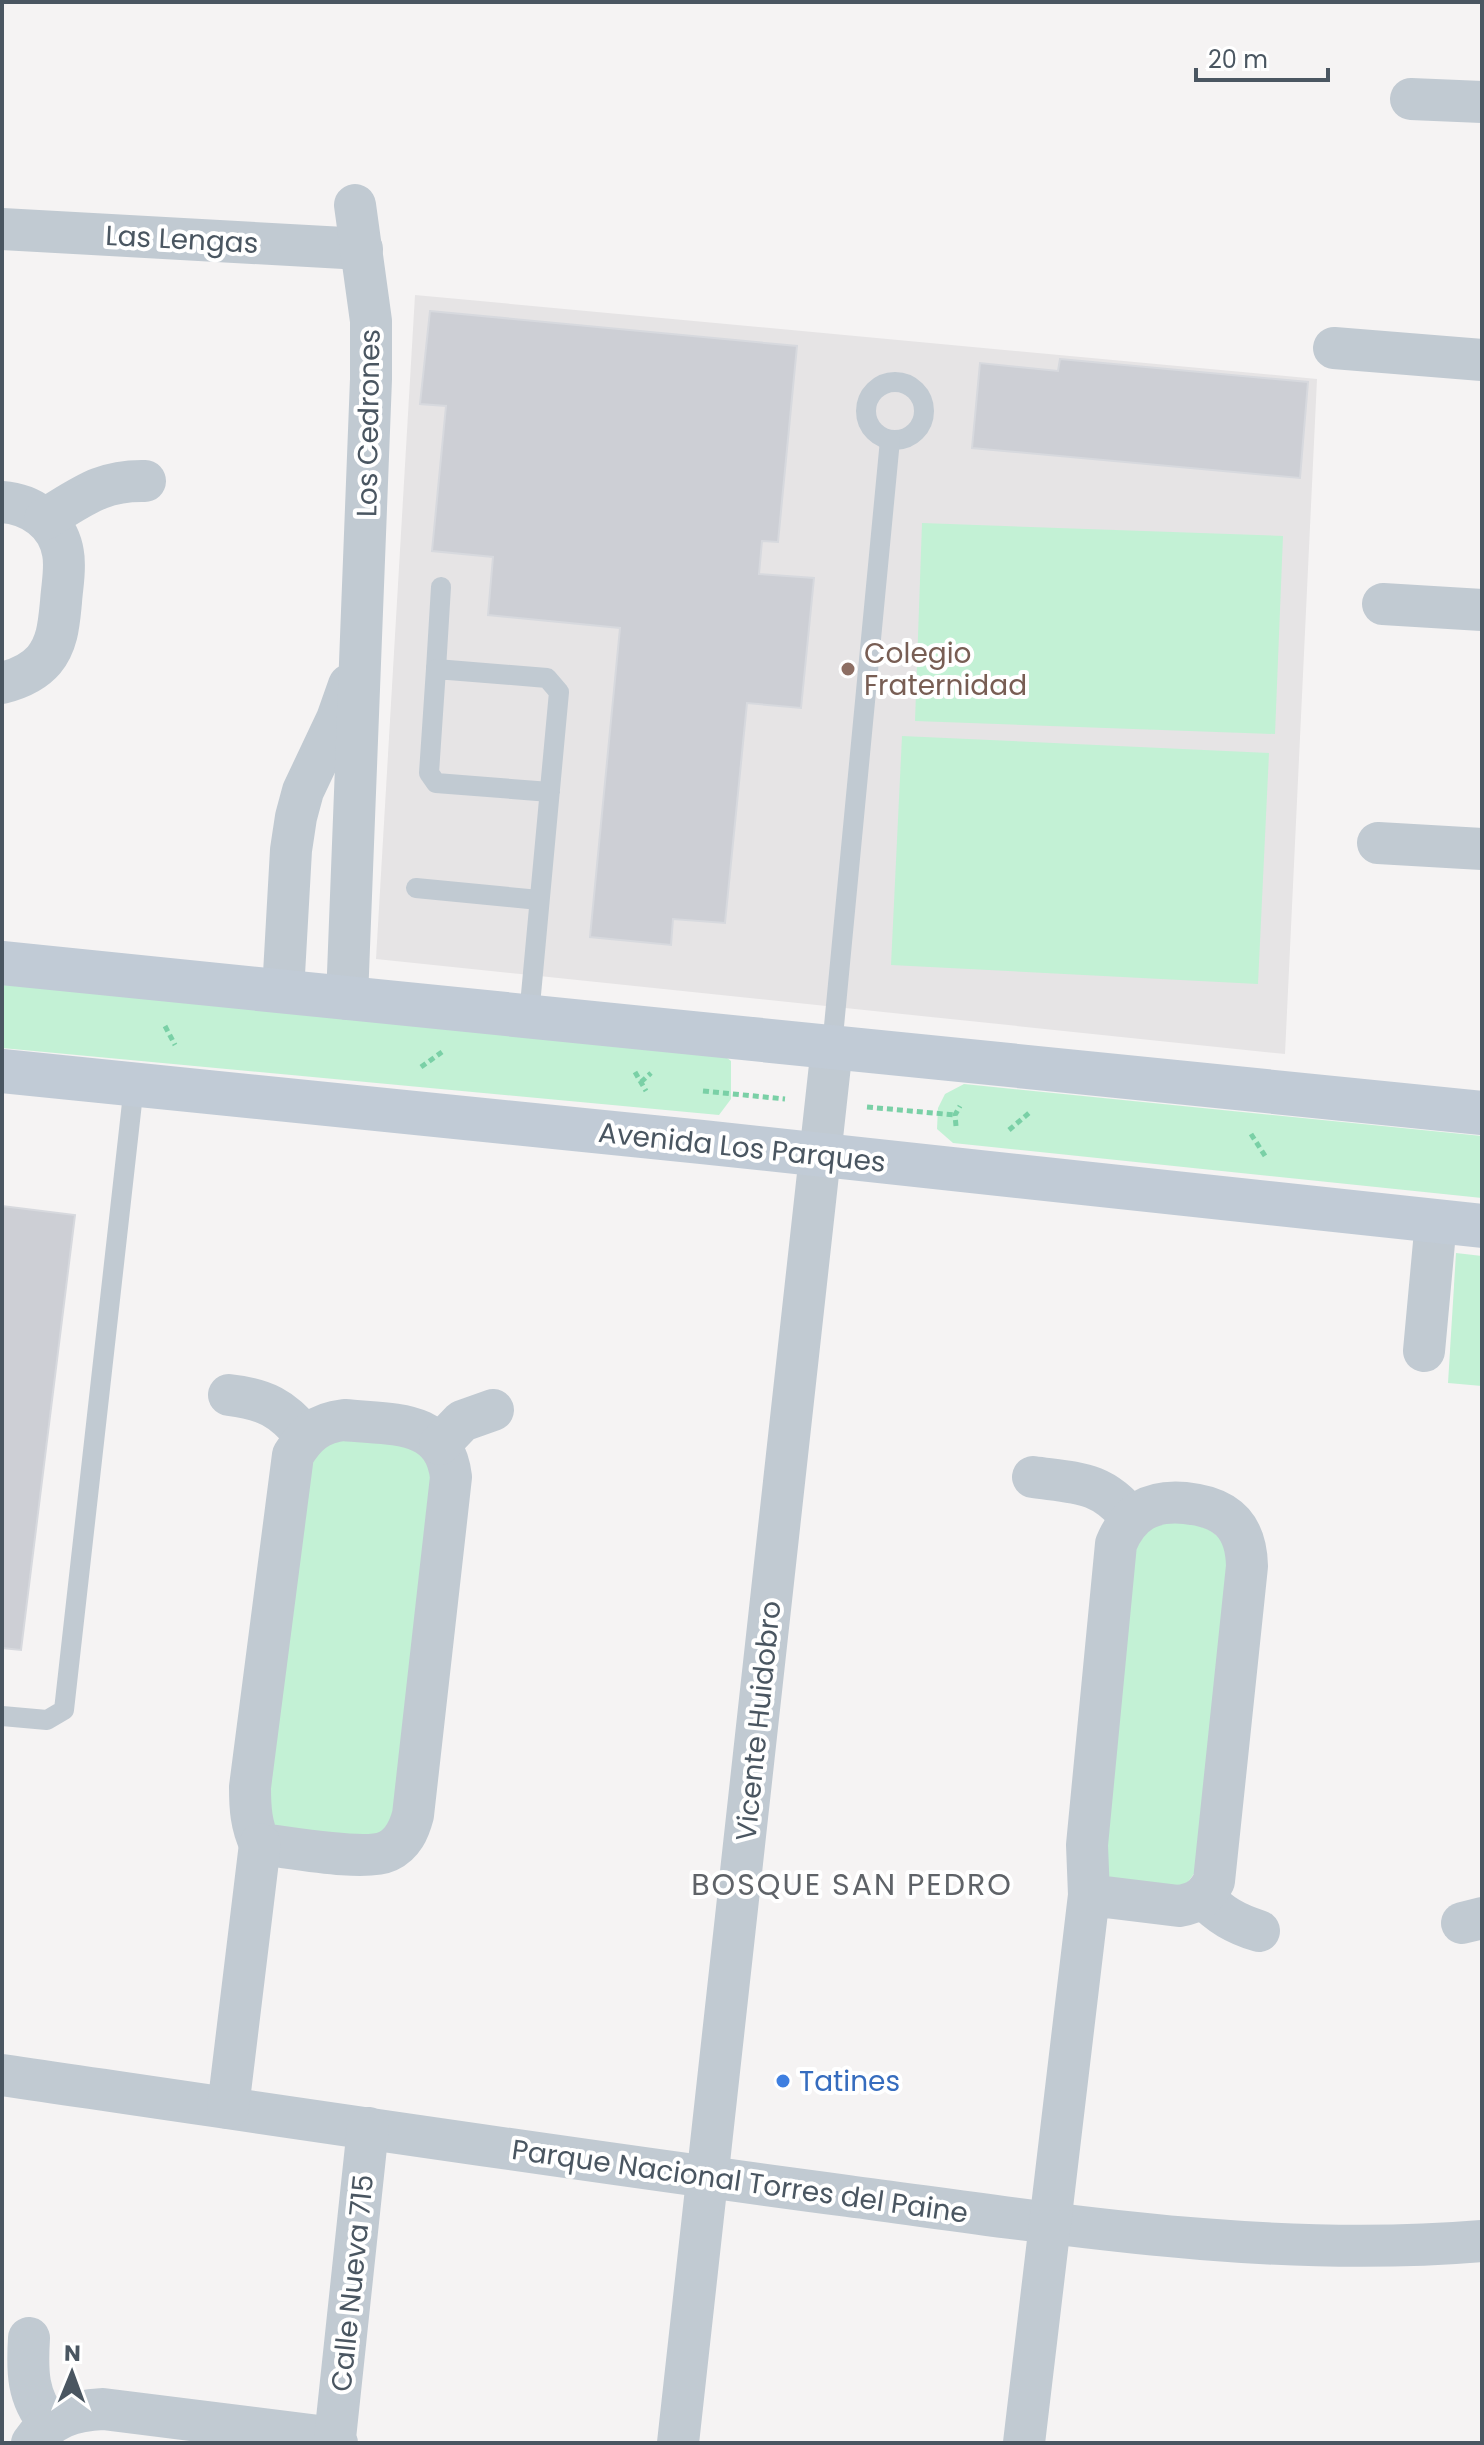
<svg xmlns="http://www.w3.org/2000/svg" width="1484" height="2445" viewBox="0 0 1484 2445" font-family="Poppins,sans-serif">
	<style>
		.education { fill: #e6e4e5 }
		.green { fill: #c3f1d5 }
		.building { fill: #cdcfd5; stroke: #d7d9de; stroke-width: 2 }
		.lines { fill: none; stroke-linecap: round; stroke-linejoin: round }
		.path { stroke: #7ad0a6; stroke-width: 5; stroke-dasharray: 6 4; stroke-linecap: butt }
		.service { stroke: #c1cad2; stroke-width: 20 }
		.minor { stroke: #c1cad2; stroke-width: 42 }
		.secondary { stroke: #c1cbd6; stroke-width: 44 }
		.education-dot { fill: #8d6e63; stroke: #fff; stroke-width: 3 }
		.shop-dot { fill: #3f7fe0; stroke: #fff; stroke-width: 3 }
		.labels { text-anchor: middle; stroke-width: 8; stroke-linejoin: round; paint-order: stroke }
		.street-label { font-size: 28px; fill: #4a5661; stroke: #fff }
		.education-label { font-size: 28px; fill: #785e54; stroke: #fff; text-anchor: start }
		.shop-label { font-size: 28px; fill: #366cbe; stroke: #fff; text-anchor: start }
		.neighbourhood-label { font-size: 30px; letter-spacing: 2px; fill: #5f6368; stroke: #fff }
	</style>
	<rect width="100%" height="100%" fill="#f5f3f3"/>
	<!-- education -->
	<path class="education" d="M415 295 1317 379 1285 1054 376 959Z"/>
	<!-- green -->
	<g class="green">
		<path d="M922 523 1283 536 1275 734 915 721Z"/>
		<path d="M902 736 1269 753 1258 984 891 965Z"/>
		<path d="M2 981 722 1054 731 1061V1099L719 1115 2 1048Z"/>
		<path d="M964 1084 1482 1136V1198L953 1143 937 1129 938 1108 945 1094Z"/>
		<path d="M1456 1253 1482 1256V1386L1448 1383Z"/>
		<path d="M318 1440H408L437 1460 391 1835 275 1833 261 1802 302 1470Z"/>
		<path d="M1183 1520 1210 1530 1228 1545 1204 1860 1188 1882 1173 1889 1111 1883 1100 1860 1130 1558C1146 1532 1150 1521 1183 1520Z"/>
	</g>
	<!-- building -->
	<g class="building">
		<path d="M430 311 797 346 778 542 762 541 759 574 814 578 801 708 747 703 725 923 673 919 671 945 590 937 620 628 488 615 493 557 432 551 446 406 420 404Z"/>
		<path d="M1060 359 1308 382 1300 478 972 448 980 363 1058 371Z"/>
		<path d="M2 1206 75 1215 21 1650 2 1648Z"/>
	</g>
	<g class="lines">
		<!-- path -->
		<g class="path">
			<path d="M165 1026 175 1045"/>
			<path d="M421 1067 442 1052"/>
			<path d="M635 1072 646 1091"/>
			<path d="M641 1082 651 1073"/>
			<path d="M703 1091 785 1099"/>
			<path d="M867 1107 955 1115"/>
			<path d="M956 1126 955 1115 960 1106"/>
			<path d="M1009 1130 1029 1113"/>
			<path d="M1251 1134 1267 1159"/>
		</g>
		<!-- service -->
		<g class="service">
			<circle cx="895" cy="411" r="29"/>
			<path d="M436 669 441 587"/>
			<path d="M416 888 539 900"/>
			<path d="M529 1016 559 692 547 678 436 669 429 773 436 783 550 792"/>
			<path d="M832 1047 890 440"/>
			<path d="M2 1716 47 1720 64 1710 134 1085"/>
		</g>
		<!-- minor -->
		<g class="minor">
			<path d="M1411 99 1482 102"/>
			<path d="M2 229 362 249"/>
			<path d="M1334 348 1482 360"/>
			<path d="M2 502C31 504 58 522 63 553 66 568 62 586 61 602 59 622 58 643 44 660 33 673 18 679 2 683"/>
			<path d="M45 519C82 497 101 480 145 481"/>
			<path d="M1383 604 1482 610"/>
			<path d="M1378 843 1482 849"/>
			<path d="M283 992 291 850 296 817 303 791 337 719 349 685"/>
			<path d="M347 999 371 379V321L355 205"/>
			<path d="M1424 1351 1436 1221"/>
			<path d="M229 1395C264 1399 283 1408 305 1436"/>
			<path d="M344 1420C391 1425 444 1418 451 1477L413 1815C409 1830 403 1844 388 1851 365 1862 289 1847 260 1844 251 1825 250 1808 250 1787L293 1455C306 1434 318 1423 344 1420Z"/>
			<path d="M440 1444 462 1421 493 1410"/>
			<path d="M1033 1477C1077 1483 1102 1481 1131 1518"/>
			<path d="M1203 1897C1220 1915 1236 1924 1259 1931"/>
			<path d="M1462 1923 1482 1918"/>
			<path d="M2 2075C284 2116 566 2159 848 2196 1059 2224 1269 2259 1482 2241"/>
			<path d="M228 2108 260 1844"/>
			<path d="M29 2338C27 2371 27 2397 49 2423"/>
			<path d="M32 2443C49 2418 74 2410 103 2409L335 2438"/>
			<path d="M337 2443 335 2438 368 2128"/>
			<path d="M678 2443 832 1047"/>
			<path d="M1024 2443 1089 1895 1087 1845 1116 1544C1129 1512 1151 1500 1185 1503 1225 1507 1246 1524 1247 1566L1214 1881C1206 1897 1197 1903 1179 1906L1089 1895"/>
		</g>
		<!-- secondary -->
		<g class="secondary">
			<path d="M2 963 1482 1113"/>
			<path d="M2 1071 702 1142 1482 1226"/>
		</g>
	</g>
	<!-- markers -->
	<circle class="education-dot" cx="848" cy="669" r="8"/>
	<circle class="shop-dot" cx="783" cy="2081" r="8"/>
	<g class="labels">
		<!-- street labels -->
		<g class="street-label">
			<text transform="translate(182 239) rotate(3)" y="10">Las Lengas</text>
			<text transform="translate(368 423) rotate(-89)" y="10">Los Cedrones</text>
			<text transform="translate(742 1147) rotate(6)" y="10">Avenida Los Parques</text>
			<text transform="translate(758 1721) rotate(-84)" y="10">Vicente Huidobro</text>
			<text transform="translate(740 2181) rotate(8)" y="10">Parque Nacional Torres del Paine</text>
			<text transform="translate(352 2283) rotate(-84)" y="10">Calle Nueva 715</text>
		</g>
		<!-- education labels -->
		<g class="education-label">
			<text x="864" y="663">Colegio<tspan x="864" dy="32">Fraternidad</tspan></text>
		</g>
		<!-- shop labels -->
		<g class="shop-label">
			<text x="799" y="2091">Tatines</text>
		</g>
		<!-- neighbourhood labels -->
		<g class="neighbourhood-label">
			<text x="852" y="1895">BOSQUE SAN PEDRO</text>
		</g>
	</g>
	<!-- border -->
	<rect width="1484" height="2445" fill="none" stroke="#4a5661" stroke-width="8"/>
	<!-- north arrow -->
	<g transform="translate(72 2373) rotate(1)" stroke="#ffffff" stroke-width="6" paint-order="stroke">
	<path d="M0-6L14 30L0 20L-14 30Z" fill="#4a5661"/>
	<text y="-12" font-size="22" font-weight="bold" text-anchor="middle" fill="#4a5661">N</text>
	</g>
	<!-- scale -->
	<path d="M1196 68v12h132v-12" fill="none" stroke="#4a5661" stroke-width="4"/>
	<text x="1208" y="68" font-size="24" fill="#4a5661" stroke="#ffffff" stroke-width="6" paint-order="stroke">20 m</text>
</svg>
